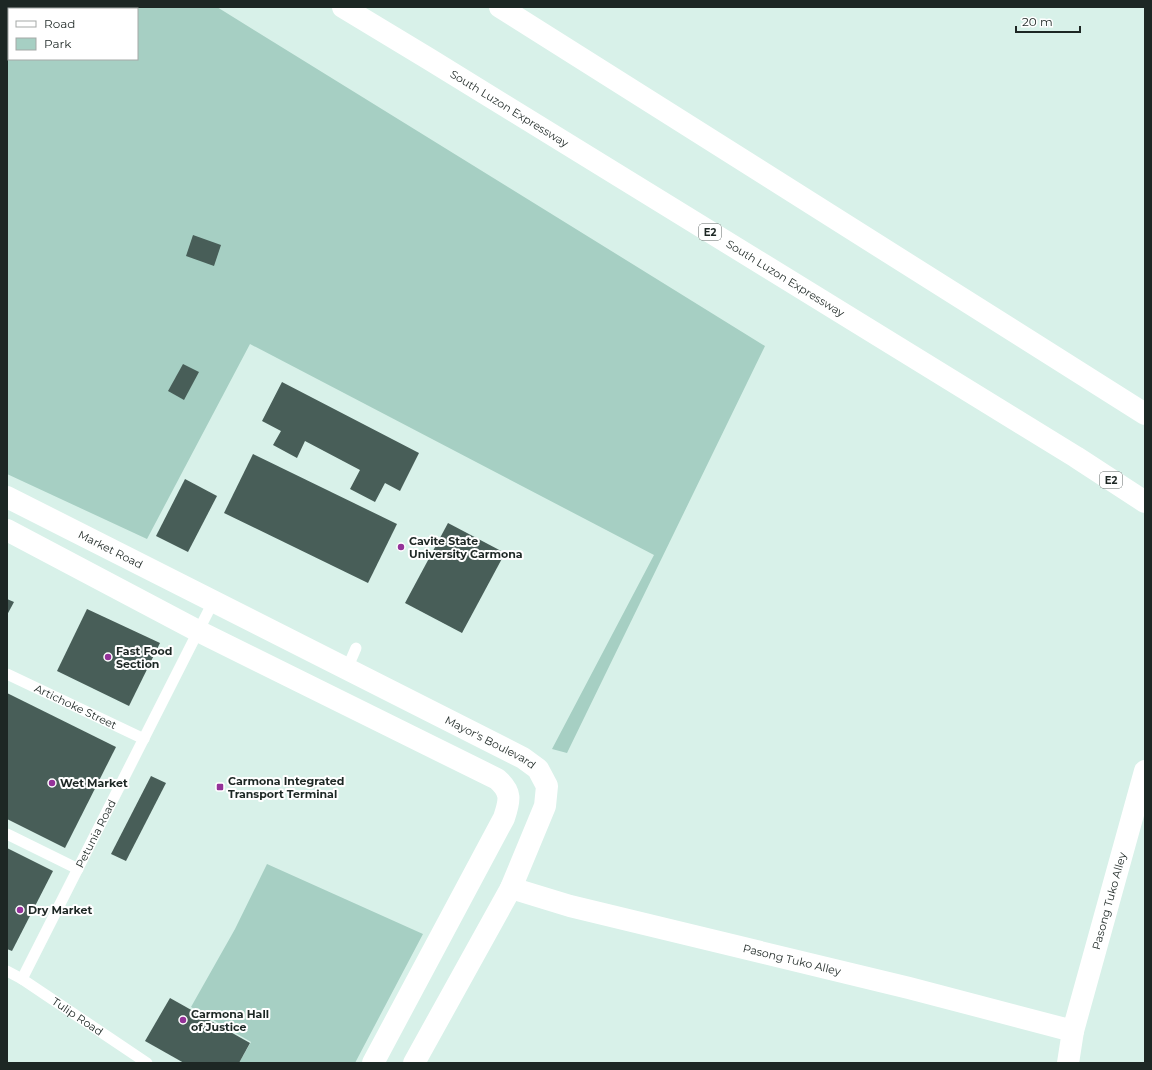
<svg xmlns="http://www.w3.org/2000/svg" width="1152" height="1070" viewBox="0 0 1152 1070" font-family="Montserrat,sans-serif">
	<style>
		.green { fill: #a6cfc3; fill-rule: evenodd }
		.building { fill: #485e58 }
		.lines { fill: none; stroke-linecap: round; stroke-linejoin: round }
		.lane { stroke: #fff; stroke-width: 11 }
		.street { stroke: #fff; stroke-width: 22 }
		.secondary { stroke: #fff; stroke-width: 22 }
		.highway { stroke: #fff; stroke-width: 22 }
		.poi-dot { fill: #943299; stroke: #fff; stroke-width: 1.5 }
		.labels { text-anchor: middle; stroke-width: 4; stroke-linejoin: round; paint-order: stroke }
		.shield { fill: #fff; stroke: #616866; stroke-width: 1 }
		.shield-label { font-size: 10px; font-weight: bold; fill: #1d2724 }
		.street-label { font-size: 11px; fill: #1d2724; stroke: #fff }
		.poi-label { font-size: 11px; font-weight: bold; fill: #1d2724; stroke: #fff; text-anchor: start }
	</style>
	<rect width="100%" height="100%" fill="#d8f1e9"/>
	<!-- green -->
	<g class="green">
		<path d="M7 7H217L765 346 567 753 552 749 654 555 250 344 147 539 7 474ZM9 9H137V59H9Z"/>
		<path d="M267 864 423 934 355 1063H239L251 1042 191 1007 235 929Z"/>
	</g>
	<!-- building -->
	<g class="building">
		<path d="M193 235 221 245 214 266 186 256Z"/>
		<path d="M183 364 199 372 184 400 168 391Z"/>
		<path d="M282 382 419 453 400 491 385 483 375 502 350 489 360 470 305 441 297 458 273 445 281 431 262 421Z"/>
		<path d="M253 454 397 524 368 583 224 513Z"/>
		<path d="M185 479 217 496 188 552 156 536Z"/>
		<path d="M448 523 505 553 462 633 405 603Z"/>
		<path d="M7 599 14 602 7 615Z"/>
		<path d="M87 609 160 643 129 706 57 671Z"/>
		<path d="M7 693 116 747 65 848 7 819Z"/>
		<path d="M151 776 166 783 126 861 111 854Z"/>
		<path d="M7 848 53 871 12 951 7 949Z"/>
		<path d="M170 998 250 1043 239 1063H184L145 1041Z"/>
	</g>
	<g class="lines">
		<!-- lane -->
		<g class="lane">
			<path d="M347 669 356 648"/>
			<path id="s1" d="M7 674 144 739"/>
			<path d="M7 834 78 869"/>
			<path id="s2" d="M7 971 22 979 147 1063"/>
			<path id="s3" d="M22 979 213 602"/>
		</g>
		<!-- street -->
		<g class="street">
			<path id="s4" d="M511 888 570 906 909 988 1073 1031 1145 771"/>
			<path d="M1068 1063 1073 1031"/>
		</g>
		<!-- secondary -->
		<g class="secondary">
			<path id="s5" d="M7 497 523 758 538 769 547 786 545 806 511 888 414 1063"/>
			<path d="M7 530 198 631 497 779C512 792 510 800 504 818L373 1063"/>
		</g>
		<!-- highway -->
		<g class="highway">
			<path id="s6" d="M343 7 429 59 1076 457 1145 502"/>
			<path d="M500 7 1145 414"/>
		</g>
	</g>
	<!-- markers -->
	<g class="poi-dot">
		<circle cx="401" cy="547" r="4"/>
		<circle cx="108" cy="657" r="4"/>
		<circle cx="52" cy="783" r="4"/>
		<rect x="216" y="783" width="8" height="8" rx="2"/>
		<circle cx="20" cy="910" r="4"/>
		<circle cx="183" cy="1020" r="4"/>
	</g>
	<g class="labels">
		<!-- shield labels -->
		<g class="shield">
			<rect x="699" y="224" width="22" height="16" rx="3"/>
			<rect x="1100" y="472" width="22" height="16" rx="3"/>
		</g>
		<g class="shield-label">
			<text x="710" y="236">E2</text>
			<text x="1111" y="484">E2</text>
		</g>
		<!-- street labels -->
		<g class="street-label">
			<text dy="4" stroke="none"><textPath href="#s6" startOffset="195">South Luzon Expressway</textPath></text>
			<text dy="4" stroke="none"><textPath href="#s6" startOffset="519">South Luzon Expressway</textPath></text>
			<text dy="4" stroke="none"><textPath href="#s5" startOffset="116">Market Road</textPath></text>
			<text dy="4" stroke="none"><textPath href="#s1" startOffset="76">Artichoke Street</textPath></text>
			<text dy="4" stroke="none"><textPath href="#s5" startOffset="542">Mayor's Boulevard</textPath></text>
			<text dy="4" stroke="none"><textPath href="#s3" startOffset="163">Petunia Road</textPath></text>
			<text dy="4" stroke="none"><textPath href="#s4" startOffset="715">Pasong Tuko Alley</textPath></text>
			<text dy="4" stroke="none"><textPath href="#s4" startOffset="290">Pasong Tuko Alley</textPath></text>
			<text dy="4" stroke="none"><textPath href="#s2" startOffset="84">Tulip Road</textPath></text>
		</g>
		<!-- poi labels -->
		<g class="poi-label">
			<text x="409" y="545">Cavite State<tspan x="409" dy="13">University Carmona</tspan></text>
			<text x="116" y="655">Fast Food<tspan x="116" dy="13">Section</tspan></text>
			<text x="228" y="785">Carmona Integrated<tspan x="228" dy="13">Transport Terminal</tspan></text>
			<text x="60" y="787">Wet Market</text>
			<text x="28" y="914">Dry Market</text>
			<text x="191" y="1018">Carmona Hall<tspan x="191" dy="13">of Justice</tspan></text>
		</g>
	</g>
	<!-- border -->
	<rect width="1152" height="1070" fill="none" stroke="#1d2724" stroke-width="16"/>
	<!-- legend -->
	<rect x="8" y="8" width="130" height="52" fill="#ffffff" stroke="#a5a9a7"/>
	<rect x="16" y="21" width="20" height="6" fill="#ffffff" stroke="#a5a9a7"/>
	<text x="44" y="28" font-size="12" fill="#1d2724">Road</text>
	<rect x="16" y="38" width="20" height="12" fill="#a6cfc3" stroke="#a5a9a7"/>
	<text x="44" y="48" font-size="12" fill="#1d2724">Park</text>
	<!-- scale -->
	<path d="M1016 26v6h64v-6" fill="none" stroke="#1d2724" stroke-width="2"/>
	<text x="1022" y="26" font-size="12" fill="#1d2724" stroke="#ffffff" stroke-width="3" paint-order="stroke">20 m</text>
</svg>
